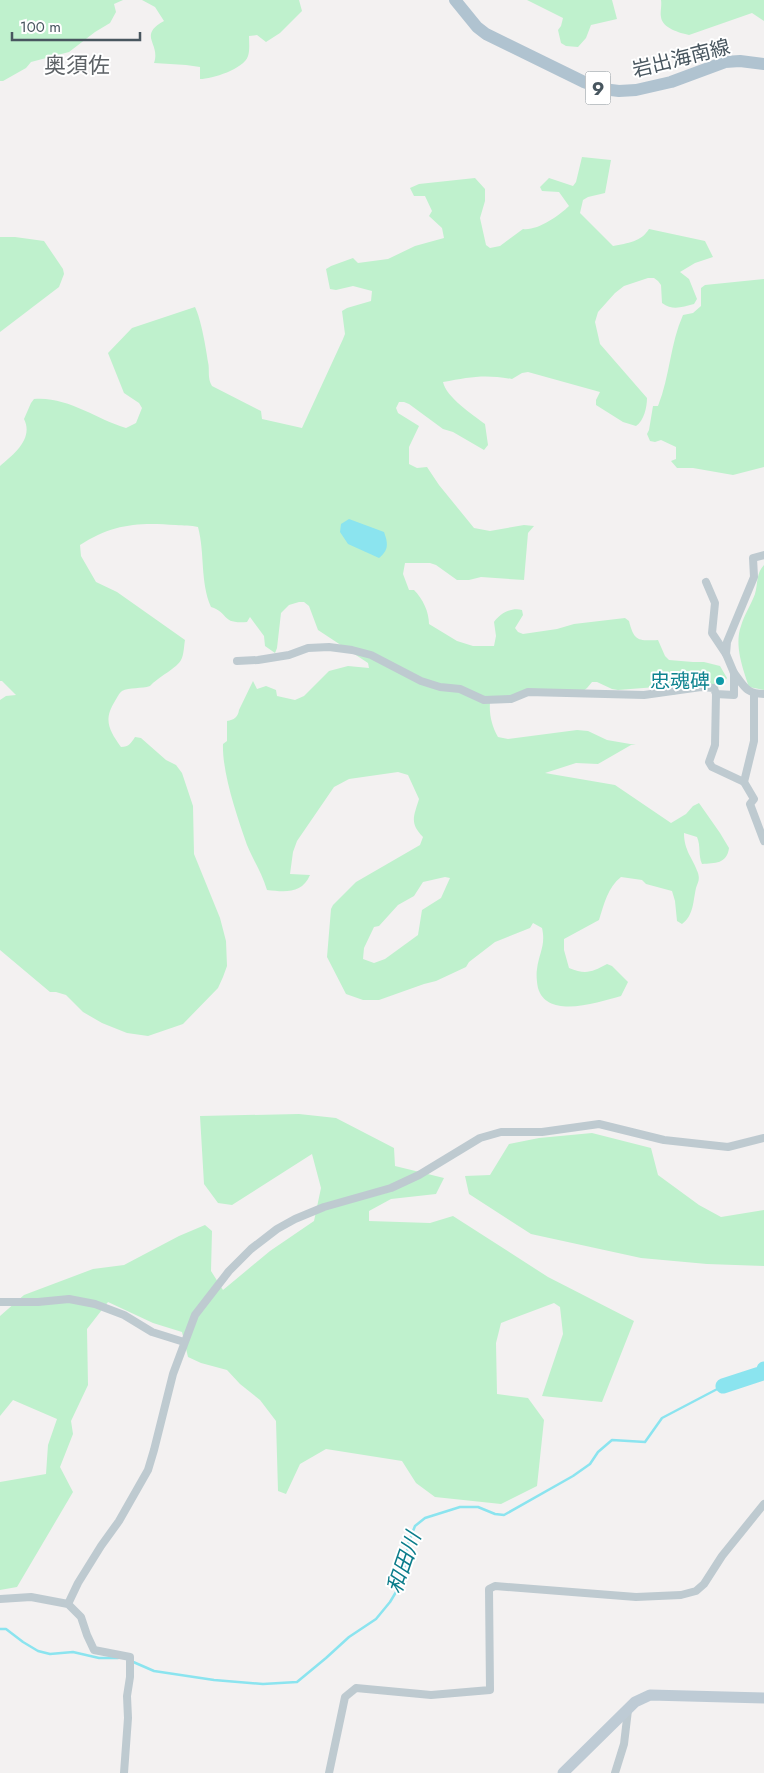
<svg xmlns="http://www.w3.org/2000/svg" width="764" height="1773" viewBox="0 0 764 1773" font-family="Jost,'Noto Sans JP',sans-serif">
	<style>
		.green { fill: #bff1cd; fill-rule: evenodd }
		.water { fill: #8be4ef }
		.lines { fill: none; stroke-linecap: round; stroke-linejoin: round }
		.stream { stroke: #8be4ef; stroke-width: 2.5 }
		.river { stroke: #8be4ef; stroke-width: 15 }
		.street { stroke: #becad0; stroke-width: 8 }
		.secondary { stroke: #becbd5; stroke-width: 11 }
		.primary { stroke: #b0c3d0; stroke-width: 12 }
		.culture-dot { fill: #0f9aa8; stroke: #fff; stroke-width: 2 }
		.labels { text-anchor: middle; stroke-width: 4; stroke-linejoin: round; paint-order: stroke }
		.shield { fill: #fff; stroke: #7f898f; stroke-width: 1 }
		.shield-label { font-size: 19px; font-weight: bold; fill: #48565f }
		.street-label { font-size: 20px; fill: #48565f; stroke: #fff }
		.culture-label { font-size: 20px; fill: #0d838f; stroke: #fff; text-anchor: end }
		.water-label { font-size: 21px; font-style: italic; fill: #0a7c8a; stroke: #fff }
		.quarter-label { font-size: 22px; fill: #5d6266; stroke: #fff }
	</style>
	<rect width="100%" height="100%" fill="#f3f1f1"/>
	<!-- green -->
	<g class="green">
		<path d="M0 0H123L114 4 116 12 110 23 95 32 69 52 31 62 26 68 3 81H0Z"/>
		<path d="M142 0H299L302 11 280 33 266 42 257 35 249 36C249 42 250 50 248 56 244 69 212 79 200 79V67L186 65 154 63C161 43 137 36 164 21L155 7Z"/>
		<path d="M527 0H612L617 19 591 25 586 38 578 47 566 46 561 43 558 30 561 26 563 18Z"/>
		<path d="M661 0H764V21L752 13 689 35C680 33 662 28 661 17 660 12 662 5 661 0Z"/>
		<path d="M582 157 611 160 605 193 588 197 583 200 580 213 613 246C628 243 641 242 649 229L705 241 713 257 695 263 680 272 689 279 697 299 694 304C682 307 673 311 662 303L661 285 658 281 654 278H648L624 286 615 293 598 312 595 322 600 344 647 398C647 407 644 421 636 426L623 422 596 405V400L600 392 528 372 522 373 512 379C484 374 470 377 443 382 446 397 473 415 485 424L488 445 484 450 453 432 443 429 409 404 404 402H399L396 408 398 413 419 426 409 447V464L417 468 427 467 439 485 474 528 490 531 524 525 534 526 528 533 524 580 481 577 469 580H457L436 565 430 563H405L403 574 409 590H414C423 599 429 612 429 624L457 641 473 646H494L496 636 494 622C500 613 512 607 522 610L523 615 515 628 518 632 523 634 557 629 574 624 625 618 629 621C634 641 638 641 658 640L665 656 669 660 693 662H704L720 666 727 678 721 687 698 689 672 695 656 687 618 690 612 689 597 682H592L587 688 583 691 513 697 490 703C489 714 492 727 498 737L508 739 577 730 588 731 607 740 636 745H631L598 764 576 763 545 773 615 785 671 823 686 814 693 806 699 803 720 833 729 848C727 864 715 863 702 864 698 855 701 846 697 837L684 833C684 851 693 858 698 873 700 880 698 882 696 888 693 901 694 915 682 924L677 921 675 901 672 891 646 884 642 880 621 877C608 887 604 904 599 920L564 939V950L569 968C586 975 592 972 607 964L612 966 628 982 621 996C599 1002 547 1020 538 988 537 983 536 975 537 969 539 953 546 945 542 928L533 923 530 928 495 942 469 962 466 967 436 981 424 984 379 1000H363L346 994 327 957 331 909 333 905 356 882 420 845 423 837C409 823 414 816 419 799L408 775 398 772 349 779 334 787 297 841 293 852 290 874 310 875C302 894 285 892 267 890 262 873 253 860 247 845 237 816 222 773 223 744L227 741V721C234 720 238 717 239 710L253 681 257 689 266 686 276 690 277 696 295 700 304 696 329 671 348 666 369 668 368 663 318 630 309 606 304 602H299L289 605 281 613 277 648 275 653 265 646 264 636 250 617 247 622C220 624 230 613 211 607 200 582 205 553 198 527 191 525 183 526 176 525 138 522 112 524 80 545L81 556 96 582 117 592 185 640C184 645 184 655 181 660 178 667 157 678 150 686 142 689 129 687 122 691 119 693 117 698 115 701 103 720 109 730 121 747 129 747 131 743 135 737L141 738 166 760 176 765 182 773 193 806 194 854 220 918 226 941 227 966 223 977 218 988 183 1024 148 1036 127 1033 102 1023 83 1012 66 995 56 992H50L0 950V700L6 696 16 695 2 681H0V466C13 455 34 439 24 419L31 403 34 399C67 396 96 419 126 428L136 423 142 408 139 403 124 393 108 353 132 328 195 307C201 319 206 348 208 362 210 370 207 378 212 386L261 411 262 419 302 428 343 339 345 334 342 311 347 308 371 301 372 291 353 286 336 290 330 289 326 269 331 266 353 258 358 263 388 259 415 246 444 238 442 228 429 216 432 211 425 196H414L410 188 419 184 475 178 485 189V201L480 218 486 245 490 248 500 246 523 229C537 231 559 216 569 206L559 192 542 191 540 187 549 178 573 186 576 182ZM445 877 450 878 441 898 422 910 418 935 385 959 374 963 363 959 364 948 374 927 379 926 398 905 414 896 423 882Z"/>
		<path d="M0 237H15L44 241 63 269 64 274 59 287 0 332Z"/>
		<path d="M764 279V467L733 475 693 468H677L671 461 676 459V447L661 440 655 442 650 441 647 434 649 430 653 406H658C670 376 670 344 683 315L693 313 701 306V288L705 285Z"/>
		<path d="M764 565V690L749 687C743 669 734 645 741 626 744 615 751 605 755 594 758 584 756 573 764 565Z"/>
		<path d="M299 1114 336 1118 394 1148 395 1166 444 1178 436 1194 391 1199 369 1211V1221L430 1223 453 1216 548 1277 634 1321 602 1402 542 1396 563 1334 560 1307 554 1303 501 1323 496 1343 497 1394 528 1398 544 1420 537 1486 501 1504 435 1497 416 1483 402 1461 326 1449 300 1464 286 1494 278 1491 276 1421 260 1400 240 1384 227 1370 201 1363 188 1357 182 1332 153 1323 108 1302 87 1329 88 1385 71 1421 73 1434 60 1467 73 1492 17 1587 0 1590V1482L46 1474 48 1445 57 1419 13 1400 0 1416V1316L24 1295 93 1269 124 1265 179 1236 205 1225 212 1231 211 1271 223 1290 270 1251 314 1221 321 1188 312 1154 232 1205 218 1203 204 1184 200 1116Z"/>
		<path d="M592 1133 651 1148 658 1175 699 1205 721 1217 764 1210V1266L707 1264 641 1258 531 1234 469 1194 465 1176 490 1175 509 1144 539 1138Z"/>
	</g>
	<!-- water -->
	<path class="water" d="M349 519 384 532C388 543 389 550 379 558L348 544 340 532 341 524Z"/>
	<g class="lines">
		<!-- stream -->
		<g class="stream">
			<path d="M0 1629H6L23 1642 38 1651 50 1654 73 1652 99 1658H118"/>
			<path d="M131 1661 154 1671 214 1680 263 1684 297 1682 326 1658 349 1637 376 1619 390 1602 399 1587 405 1565 408 1544 415 1526 425 1518 460 1507H478L495 1514 504 1515 573 1476 590 1464 598 1452 612 1440 645 1442 662 1418 723 1386"/>
		</g>
		<!-- river -->
		<path class="river" d="M723 1386 763 1373 764 1369"/>
		<!-- street -->
		<g class="street">
			<path d="M706 582 715 603 712 633 726 654"/>
			<path d="M237 661 258 660 289 655 308 648 329 647 352 650 371 655 421 681 440 687 460 689 484 700 511 699 528 692 644 695 701 687 714 688 716 694 734 695V673L726 654 727 642 754 577 753 558 764 555"/>
			<path d="M734 673C744 686 746 694 764 694"/>
			<path d="M716 694 715 745 709 762 712 767 744 782"/>
			<path d="M754 694V741L744 782 754 799 750 804 764 841"/>
			<path d="M0 1302H38L69 1299 95 1304 124 1315 152 1332 184 1342"/>
			<path d="M0 1599 31 1597 68 1604 81 1617 87 1635 94 1650 130 1657V1677L127 1696 128 1718 124 1773"/>
			<path d="M68 1604 78 1583 101 1546 119 1521 148 1470 154 1450 173 1374 195 1315 229 1271 251 1249 277 1229 295 1219 324 1207 391 1188 419 1175 480 1138 501 1132H542L599 1124 664 1140 728 1147 764 1138"/>
			<path d="M329 1773 345 1697 356 1688 431 1695 490 1690 489 1589 495 1586 636 1597 681 1595 696 1591 704 1584 722 1556 764 1504"/>
			<path d="M615 1773 624 1744 628 1710"/>
		</g>
		<!-- secondary -->
		<path class="secondary" d="M563 1773 635 1702 650 1695 764 1698"/>
		<!-- primary -->
		<path class="primary" d="M455 0 477 27 486 34 584 82 603 89 619 91 636 90 671 82 725 62 740 61 764 64"/>
	</g>
	<!-- markers -->
	<circle class="culture-dot" cx="720" cy="681" r="5"/>
	<g class="labels">
		<!-- shield labels -->
		<rect class="shield" x="585.5" y="71.5" width="25" height="33" rx="4"/>
		<g class="shield-label">
			<text x="598" y="95">9</text>
		</g>
		<!-- street labels -->
		<g class="street-label">
			<text transform="translate(681 58) rotate(-14)" y="7">岩出海南線</text>
		</g>
		<!-- culture labels -->
		<g class="culture-label">
			<text x="710" y="688">忠魂碑</text>
		</g>
		<!-- water labels -->
		<g class="water-label">
			<text transform="translate(404 1563) rotate(-71)" y="7">和田川</text>
		</g>
		<!-- quarter labels -->
		<g class="quarter-label">
			<text x="77" y="73">奥須佐</text>
		</g>
	</g>
	<!-- scale -->
	<path d="M12 32v8h128v-8" fill="none" stroke="#48565f" stroke-width="2.5"/>
	<text x="20" y="32" font-size="15" fill="#48565f" stroke="#ffffff" stroke-width="4" paint-order="stroke">100 m</text>
</svg>
